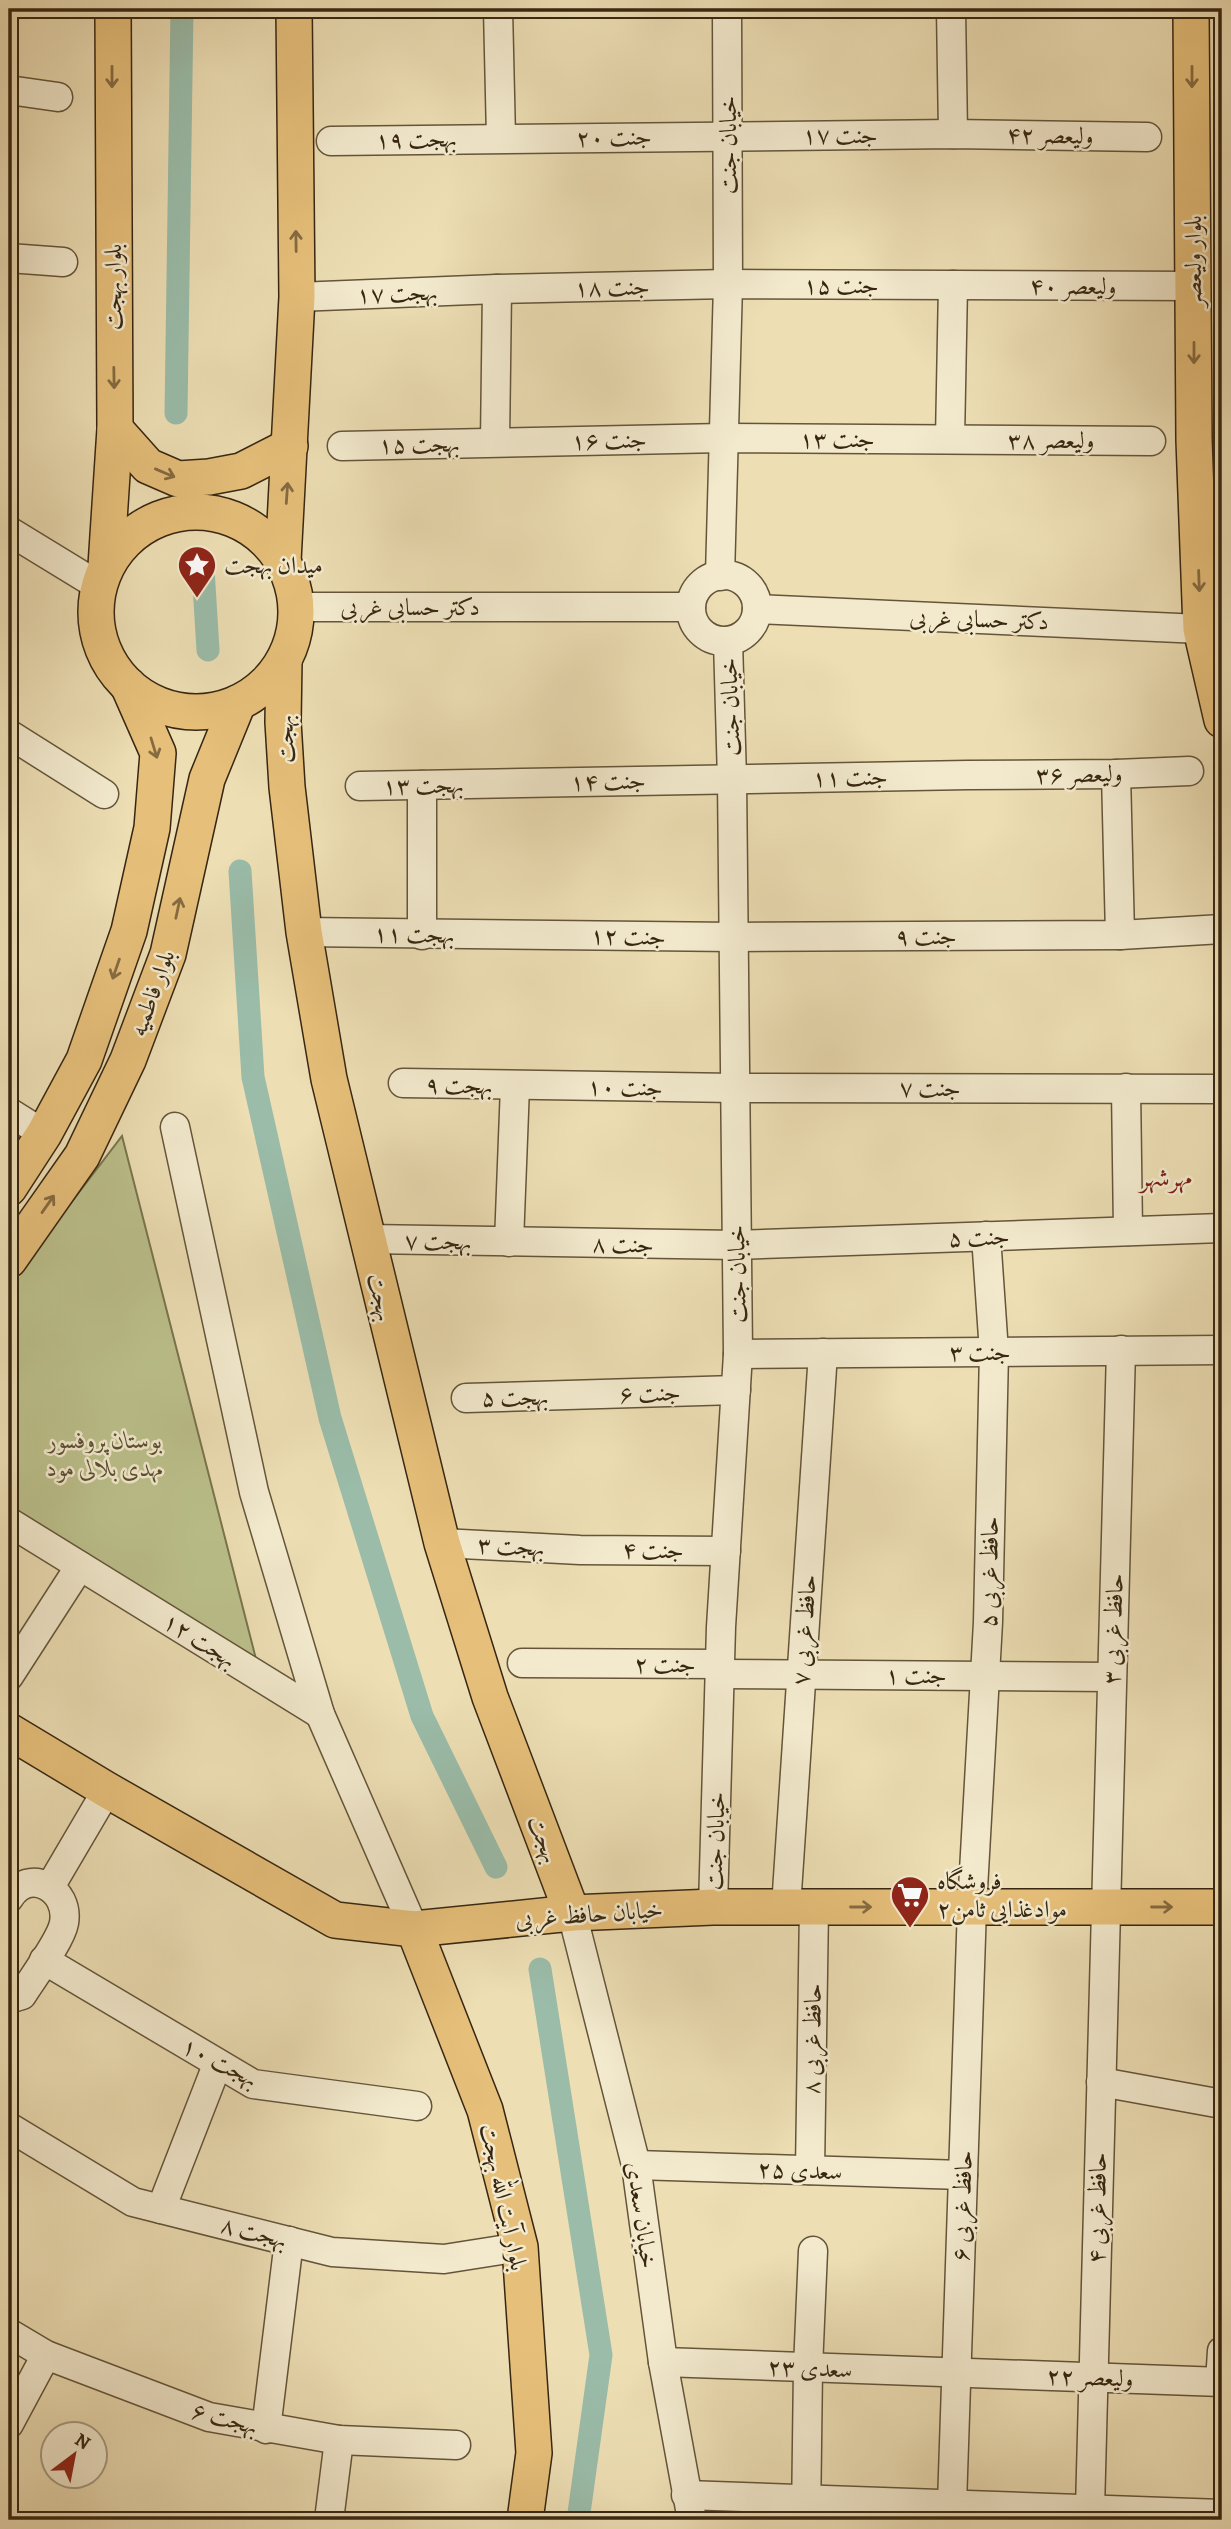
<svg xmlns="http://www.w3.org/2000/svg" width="1231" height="2529" viewBox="0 0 1231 2529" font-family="Alegreya,Amiri,serif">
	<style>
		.green { fill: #bbc08b; stroke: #79744e; stroke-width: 2 }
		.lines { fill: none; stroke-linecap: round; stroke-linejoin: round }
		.canal { stroke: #9abca9; stroke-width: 23 }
		.minor-casing { stroke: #64553a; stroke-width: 31 }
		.major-casing { stroke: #372712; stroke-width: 38 }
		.minor { stroke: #f3eace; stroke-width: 28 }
		.major { stroke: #e6bf7a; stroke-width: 35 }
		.oneway { stroke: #866b41 }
		.labels { text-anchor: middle; stroke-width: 5; stroke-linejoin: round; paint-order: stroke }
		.street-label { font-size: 24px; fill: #372712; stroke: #f3eace }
		.poi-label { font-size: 24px; fill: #372712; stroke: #f3eace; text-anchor: start }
		.park-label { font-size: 24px; font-style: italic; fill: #584d30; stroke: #f3eace }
		.neighbourhood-label { font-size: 26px; fill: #7a1f14; stroke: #f3eace }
	</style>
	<rect width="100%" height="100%" fill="#eddeb4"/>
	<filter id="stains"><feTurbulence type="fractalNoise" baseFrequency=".00286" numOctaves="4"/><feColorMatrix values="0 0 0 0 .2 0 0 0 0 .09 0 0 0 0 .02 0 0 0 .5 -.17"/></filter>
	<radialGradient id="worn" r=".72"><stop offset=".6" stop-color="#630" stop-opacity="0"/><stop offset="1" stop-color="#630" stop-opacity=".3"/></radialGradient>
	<!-- green -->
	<path class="green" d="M122 1136 256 1659 9 1506V1284Z"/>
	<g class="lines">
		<!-- canal -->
		<g class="canal">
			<path d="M176 413 182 9"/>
			<path d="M203 569 208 650"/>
			<path d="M240 871 253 1077 330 1418 422 1716 496 1867"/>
			<path d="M540 1969 601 2355 578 2520"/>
		</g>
		<!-- minor casing -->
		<g class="minor-casing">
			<g id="minor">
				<path d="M498 9 501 138"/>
				<path d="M951 9 953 134"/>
				<path d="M9 90 58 97"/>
				<path d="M331 141 953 134 1147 137"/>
				<path d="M9 258 63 262"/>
				<path d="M297 297 497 289 728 284 1193 286"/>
				<path d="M950 439 953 285"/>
				<path d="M495 442 497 289"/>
				<path d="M342 446 723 438 1151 441"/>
				<path d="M9 531 99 586"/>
				<circle cx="724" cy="608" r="33"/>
				<path d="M720 576 728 284 727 9"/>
				<path d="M297 607H691"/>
				<path d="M757 609 1201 629"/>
				<path d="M9 734 104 794"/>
				<path d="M1116 774 1120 935"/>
				<path d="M422 785V935"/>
				<path d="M360 786 968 775 1116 774 1189 771"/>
				<path d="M304 932 733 937 1120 935 1222 929"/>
				<path d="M403 1083 735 1088 1222 1089"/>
				<path d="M1126 1088 1128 1231"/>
				<path d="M9 1112 44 1134"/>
				<path d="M175 1127 254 1492 320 1714 414 1929"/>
				<path d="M367 1239 736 1245 1222 1228"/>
				<path d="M509 1242 515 1086"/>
				<path d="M738 1354 1222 1350"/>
				<path d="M466 1398 736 1390"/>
				<path d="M9 1522 320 1714"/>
				<path d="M442 1543 580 1550 726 1551"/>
				<path d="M522 1663 720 1664"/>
				<path d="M720 1674 1111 1677"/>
				<path d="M9 1676 80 1566"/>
				<path d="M50 1887 107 1790"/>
				<path d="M9 1898C29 1866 70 1889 64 1923 61 1940 32 1979 22 1995L9 1999"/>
				<path d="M713 1907 721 1627 738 1354 732 779 728 641"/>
				<path d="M786 1907 823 1353"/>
				<path d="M572 1913 636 2165 663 2362 692 2520"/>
				<path d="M44 1960 253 2084 417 2106"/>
				<path d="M1101 2082 1222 2104"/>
				<path d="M9 2127 133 2202 332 2252 444 2259 520 2247"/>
				<path d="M636 2165 963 2175"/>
				<path d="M810 2170 814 1907"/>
				<path d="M161 2209 217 2065"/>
				<path d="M9 2333 46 2355 209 2417 339 2440 456 2445"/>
				<path d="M663 2362 1222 2382"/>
				<path d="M1220 2382 1222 2351"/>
				<path d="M9 2424 46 2355"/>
				<path d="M266 2429 289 2241"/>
				<path d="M686 2495 1222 2514"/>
				<path d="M952 2504 972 1907 988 1622 994 1352 986 1236"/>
				<path d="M1090 2509 1121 1350"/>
				<path d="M329 2520 339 2440"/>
				<path d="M806 2520 808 2368 813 2251"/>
			</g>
		</g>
		<!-- major casing -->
		<g class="major-casing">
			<g id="major">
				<path d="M1191 9 1194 440 1201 629 1222 720"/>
				<path d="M115 429 148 466 178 479 209 477 241 471 290 446"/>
				<circle cx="196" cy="612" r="100"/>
				<path d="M283 561 297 297 294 9"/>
				<path d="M106 566 115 429 113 9"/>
				<path d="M284 660 283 722 287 787 304 932 329 1079 442 1543 490 1697 572 1913"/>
				<path d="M9 1188 44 1134 84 1060 129 931 152 828 158 753 128 685"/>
				<path d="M9 1260 82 1156 128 1060 168 954 207 779 238 703"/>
				<path d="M9 1731 107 1790 335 1920 414 1929 572 1913 713 1907H1222"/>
				<path d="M414 1929 485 2110 520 2247 534 2453 525 2520"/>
			</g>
		</g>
		<!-- minor -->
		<use href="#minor" class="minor"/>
		<!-- major -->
		<use href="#major" class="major"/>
	</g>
	<!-- one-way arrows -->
	<defs><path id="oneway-shaft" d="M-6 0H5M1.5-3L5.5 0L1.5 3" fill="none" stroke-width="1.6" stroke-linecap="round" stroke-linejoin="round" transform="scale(1.75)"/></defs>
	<g class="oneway">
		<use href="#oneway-shaft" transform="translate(112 77) rotate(90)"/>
		<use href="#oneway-shaft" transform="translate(1192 77) rotate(90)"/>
		<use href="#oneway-shaft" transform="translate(296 241) rotate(-91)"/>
		<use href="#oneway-shaft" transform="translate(1194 353) rotate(90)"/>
		<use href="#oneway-shaft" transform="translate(114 378) rotate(89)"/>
		<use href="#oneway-shaft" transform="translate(165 473) rotate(23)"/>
		<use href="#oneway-shaft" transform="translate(287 493) rotate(-86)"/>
		<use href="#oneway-shaft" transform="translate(1199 581) rotate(88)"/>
		<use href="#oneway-shaft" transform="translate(154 748) rotate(73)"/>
		<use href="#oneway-shaft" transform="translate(178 908) rotate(-78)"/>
		<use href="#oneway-shaft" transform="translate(116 969) rotate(109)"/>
		<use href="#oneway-shaft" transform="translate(48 1204) rotate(-55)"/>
		<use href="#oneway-shaft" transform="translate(861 1907)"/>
		<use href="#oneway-shaft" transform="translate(1162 1907)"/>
	</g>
	<!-- icons -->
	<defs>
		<g id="sight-pin" transform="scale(2.0125)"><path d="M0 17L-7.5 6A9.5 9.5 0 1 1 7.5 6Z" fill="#8f2418" stroke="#f3eace"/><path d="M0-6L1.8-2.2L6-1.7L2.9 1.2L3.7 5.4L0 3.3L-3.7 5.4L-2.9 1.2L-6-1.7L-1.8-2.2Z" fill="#fff"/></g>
		<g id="supermarket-pin" transform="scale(2.0125)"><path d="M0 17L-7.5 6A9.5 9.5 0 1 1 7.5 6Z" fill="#8f2418" stroke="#f3eace"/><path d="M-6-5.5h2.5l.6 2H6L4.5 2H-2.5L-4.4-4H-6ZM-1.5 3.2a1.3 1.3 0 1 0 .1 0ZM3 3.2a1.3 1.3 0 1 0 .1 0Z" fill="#fff"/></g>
	</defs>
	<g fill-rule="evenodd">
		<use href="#sight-pin" x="197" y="565"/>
		<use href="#supermarket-pin" x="910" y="1895"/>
	</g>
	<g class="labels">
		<!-- street labels -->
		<g class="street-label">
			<text x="840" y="143">جنت ۱۷</text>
			<text transform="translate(1050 135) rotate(1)" y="8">ولیعصر ۴۲</text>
			<text transform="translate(614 137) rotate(-1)" y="8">جنت ۲۰</text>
			<text transform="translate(416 139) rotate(-1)" y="8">بهجت ۱۹</text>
			<text transform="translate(728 145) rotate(-90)" y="8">خیابان جنت</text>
			<text transform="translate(1193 261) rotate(-90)" y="8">بلوار ولیعصر</text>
			<text x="841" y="293">جنت ۱۵</text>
			<text x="1073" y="294">ولیعصر ۴۰</text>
			<text transform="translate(113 287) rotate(-90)" y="8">بلوار بهجت</text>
			<text transform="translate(612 287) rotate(-1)" y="8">جنت ۱۸</text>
			<text transform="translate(397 293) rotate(-2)" y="8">بهجت ۱۷</text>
			<text x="837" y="447">جنت ۱۳</text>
			<text transform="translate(609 440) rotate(-1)" y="8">جنت ۱۶</text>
			<text x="1051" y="448">ولیعصر ۳۸</text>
			<text transform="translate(419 444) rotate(-1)" y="8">بهجت ۱۵</text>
			<text x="410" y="615">دکتر حسابی غربی</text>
			<text transform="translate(979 619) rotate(2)" y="8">دکتر حسابی غربی</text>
			<text transform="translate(730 707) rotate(-92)" y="8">خیابان جنت</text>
			<text transform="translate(285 739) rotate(-92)" y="8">بهجت</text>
			<text transform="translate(1079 774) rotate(-1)" y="8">ولیعصر ۳۶</text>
			<text transform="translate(850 777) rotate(-1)" y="8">جنت ۱۱</text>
			<text transform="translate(608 781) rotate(-1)" y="8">جنت ۱۴</text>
			<text transform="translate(423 785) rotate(-1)" y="8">بهجت ۱۳</text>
			<text transform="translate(414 934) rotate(1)" y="8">بهجت ۱۱</text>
			<text transform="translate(628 936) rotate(1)" y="8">جنت ۱۲</text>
			<text x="926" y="944">جنت ۹</text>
			<text transform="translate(152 993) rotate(-70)" y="8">بلوار فاطمیه</text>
			<text transform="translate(459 1085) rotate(1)" y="8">بهجت ۹</text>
			<text transform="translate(625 1087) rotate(1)" y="8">جنت ۱۰</text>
			<text x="930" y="1096">جنت ۷</text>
			<text transform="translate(979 1237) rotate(-2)" y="8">جنت ۵</text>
			<text transform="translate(438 1241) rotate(1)" y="8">بهجت ۷</text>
			<text transform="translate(623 1244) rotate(1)" y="8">جنت ۸</text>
			<text transform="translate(737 1274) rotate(-91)" y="8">خیابان جنت</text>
			<text transform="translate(381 1297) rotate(77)" y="8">بهجت</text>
			<text x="980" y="1360">جنت ۳</text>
			<text transform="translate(650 1393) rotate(-2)" y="8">جنت ۶</text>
			<text transform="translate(515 1397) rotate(-1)" y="8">بهجت ۵</text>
			<text transform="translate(511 1546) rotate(3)" y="8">بهجت ۳</text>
			<text x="653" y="1558">جنت ۴</text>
			<text transform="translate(989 1572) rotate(-89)" y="8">حافظ غربی ۵</text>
			<text transform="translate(1113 1629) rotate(-88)" y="8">حافظ غربی ۳</text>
			<text transform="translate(804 1630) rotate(-86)" y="8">حافظ غربی ۷</text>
			<text transform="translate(200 1640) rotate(32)" y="8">بهجت ۱۲</text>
			<text x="665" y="1672">جنت ۲</text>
			<text x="916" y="1683">جنت ۱</text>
			<text transform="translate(544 1839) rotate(69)" y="8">بهجت</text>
			<text transform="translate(715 1841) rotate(-88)" y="8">خیابان جنت</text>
			<text transform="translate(589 1914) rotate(-4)" y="8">خیابان حافظ غربی</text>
			<text transform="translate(812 2039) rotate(-89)" y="8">حافظ غربی ۸</text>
			<text transform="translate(220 2062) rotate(27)" y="8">بهجت ۱۰</text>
			<text transform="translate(800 2170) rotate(2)" y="8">سعدی ۲۵</text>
			<text transform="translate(504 2197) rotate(78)" y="8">بلوار آیت الله بهجت</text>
			<text transform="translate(962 2206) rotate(-88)" y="8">حافظ غربی ۶</text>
			<text transform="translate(1097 2208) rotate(-89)" y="8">حافظ غربی ۴</text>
			<text transform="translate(642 2215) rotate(82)" y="8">خیابان سعدی</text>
			<text transform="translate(254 2232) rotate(14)" y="8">بهجت ۸</text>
			<text transform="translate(810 2368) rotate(2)" y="8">سعدی ۲۳</text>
			<text transform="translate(1090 2377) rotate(2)" y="8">ولیعصر ۲۲</text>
			<text transform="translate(225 2418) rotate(15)" y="8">بهجت ۶</text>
		</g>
		<!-- poi labels -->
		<g class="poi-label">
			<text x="224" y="573">میدان بهجت</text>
			<text x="937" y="1889">فروشگاه<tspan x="937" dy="28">موادغذایی ثامن۲</tspan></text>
		</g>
		<!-- park labels -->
		<g class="park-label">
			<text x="105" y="1448">بوستان پروفسور<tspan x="105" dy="28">مهدی بلالی مود</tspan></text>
		</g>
		<!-- neighbourhood labels -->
		<g class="neighbourhood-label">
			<text x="1166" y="1186">مهرشهر</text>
		</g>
	</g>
	<!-- margin -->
	<rect width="1231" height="2529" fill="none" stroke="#eddeb4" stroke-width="35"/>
	<rect x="10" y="10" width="1210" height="2508" fill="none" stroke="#372712" stroke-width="3.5"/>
	<rect x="18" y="18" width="1196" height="2494" fill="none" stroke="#372712" stroke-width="2"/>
	<!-- north arrow -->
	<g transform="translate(74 2455) rotate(32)"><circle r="33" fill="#f3eace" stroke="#a89c83" stroke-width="2"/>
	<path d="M0-5L12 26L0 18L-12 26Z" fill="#8f2418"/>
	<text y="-10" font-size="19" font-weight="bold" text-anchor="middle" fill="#372712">N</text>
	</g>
	<rect width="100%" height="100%" filter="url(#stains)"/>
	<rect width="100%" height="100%" fill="url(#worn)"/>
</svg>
